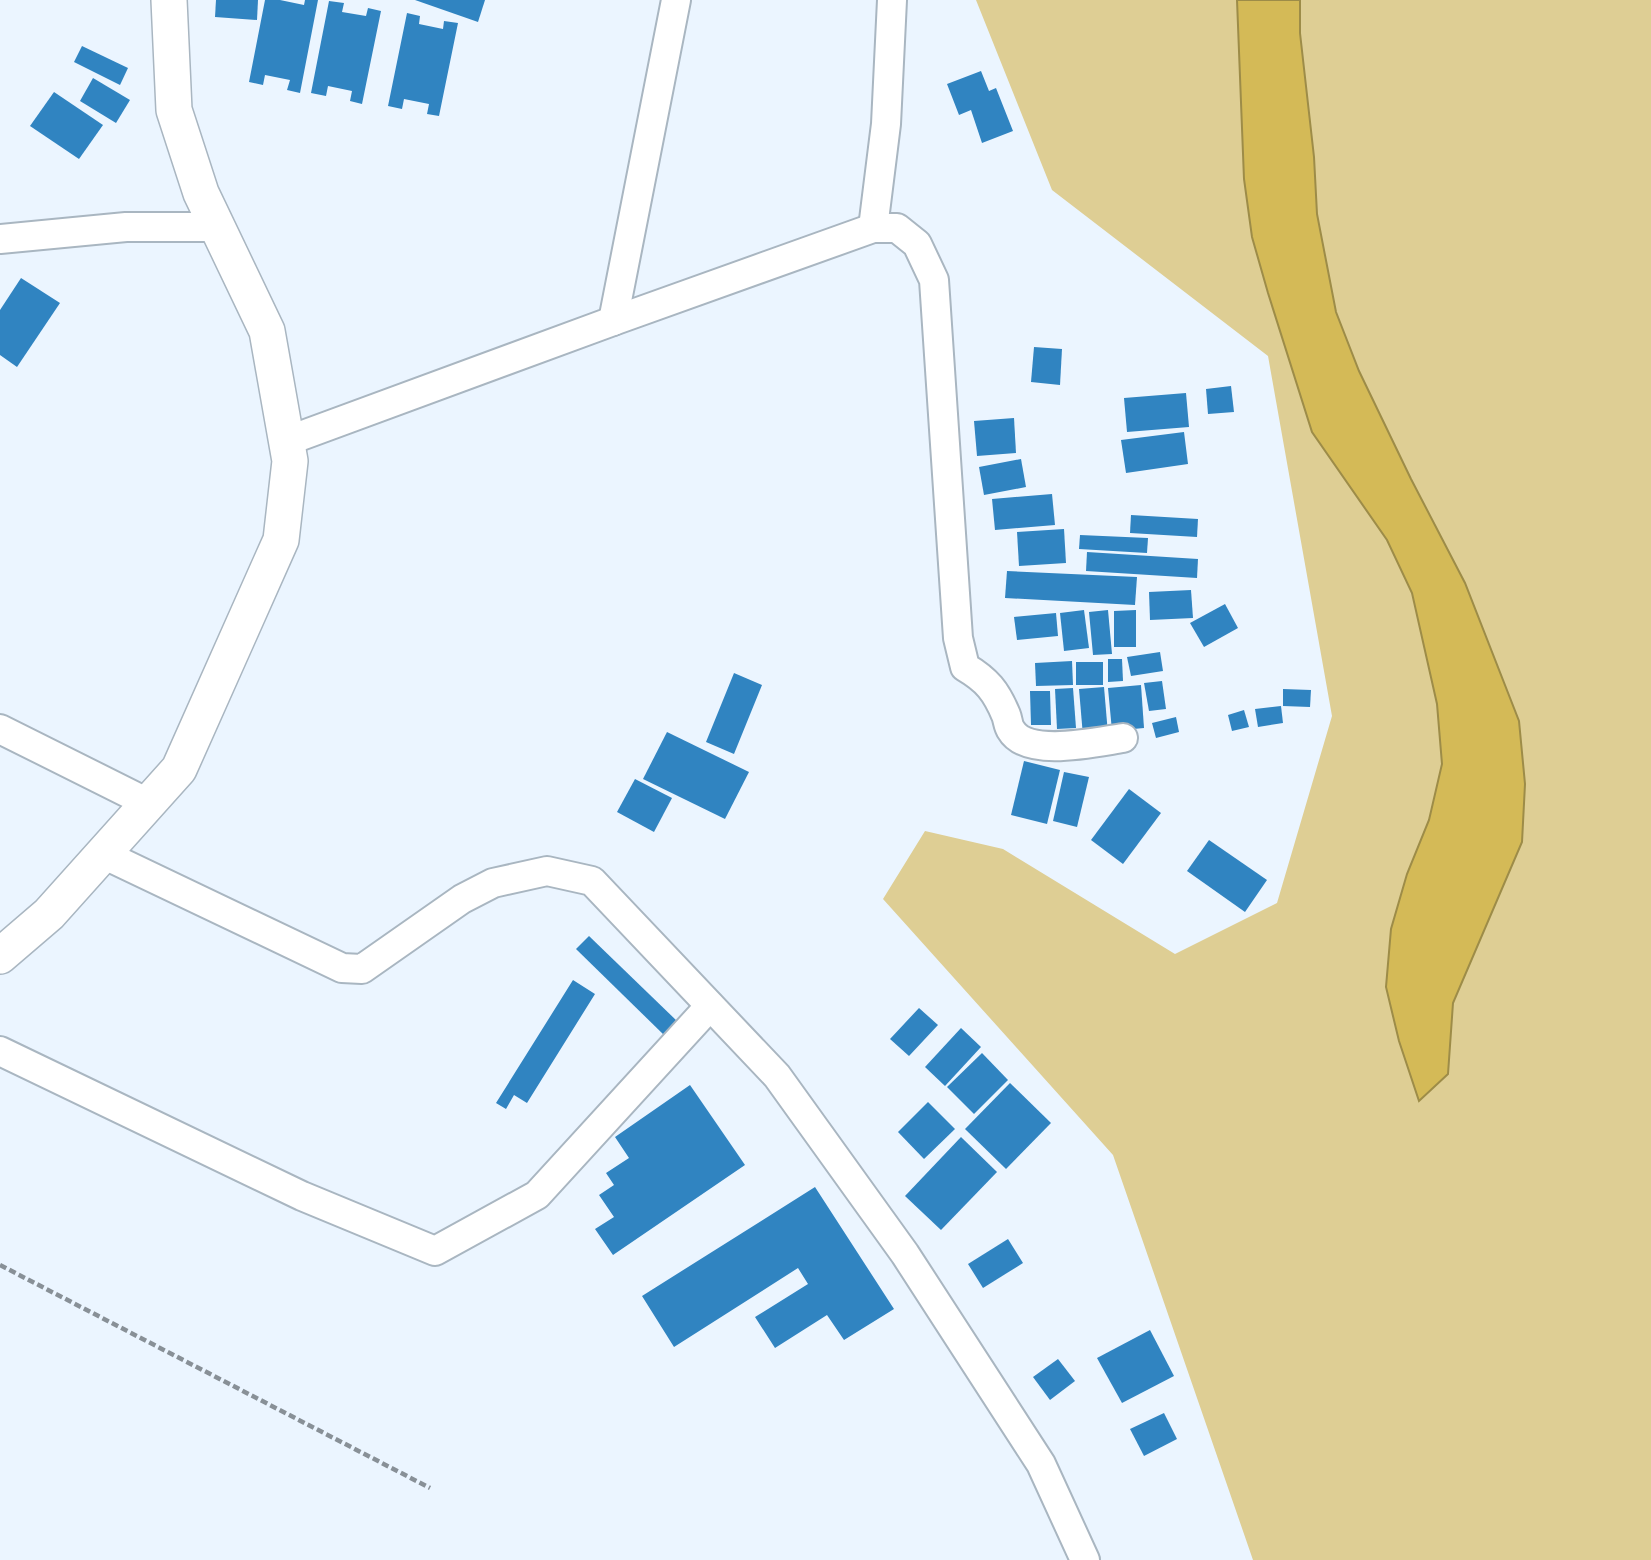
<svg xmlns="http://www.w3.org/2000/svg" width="1651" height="1560" viewBox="0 0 1651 1560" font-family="Manrope,sans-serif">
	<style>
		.green { fill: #dece94 }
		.water { fill: #d4ba57; stroke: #9d8c48; stroke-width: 2 }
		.building { fill: #3084c1 }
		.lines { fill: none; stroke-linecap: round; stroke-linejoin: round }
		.minor-casing { stroke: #a9b6c1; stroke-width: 32 }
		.tertiary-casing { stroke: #a9b6c1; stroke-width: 38 }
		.path { stroke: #889097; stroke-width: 4.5; stroke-dasharray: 7 3.5; stroke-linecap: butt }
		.minor { stroke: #fff; stroke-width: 28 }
		.tertiary { stroke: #fff; stroke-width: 35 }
	</style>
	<rect width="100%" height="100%" fill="#ebf5ff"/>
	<!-- green -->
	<path class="green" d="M976 0H1651V1560H1253L1113 1155 883 899 925 831 1003 849 1175 954 1277 903 1332 716 1268 356 1052 190Z"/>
	<!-- water -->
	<path class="water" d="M1237 0H1300V33L1314 157 1317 214 1336 312 1359 371 1411 479 1465 583 1519 721 1525 784 1522 842 1453 1003 1448 1074 1419 1101 1399 1041 1386 987 1391 929 1407 874 1429 820 1442 764 1437 704 1412 593 1387 540 1312 432 1268 293 1252 237 1244 179Z"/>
	<!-- building -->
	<g class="building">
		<path d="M216 0H258L257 20 215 17Z"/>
		<path d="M265 0H280L304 5 305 0H318L300 93 287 90 290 80 265 75 263 85 249 82Z"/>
		<path d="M415 0H485L478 22Z"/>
		<path d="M329 1 344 3 342 12 366 16 368 8 381 11 362 104 350 101 352 91 328 86 326 96 311 93Z"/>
		<path d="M407 13 420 16 419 24 443 29 444 21 458 23 439 116 427 114 429 104 404 99 402 109 388 106Z"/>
		<path d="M82 46 128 68 120 85 74 62Z"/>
		<path d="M981 71 989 91 996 88 1013 131 982 143 971 110 959 115 947 84Z"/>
		<path d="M93 78 130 100 116 123 80 101Z"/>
		<path d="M54 92 103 125 79 159 30 126Z"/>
		<path d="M21 278 60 303 17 367 0 355V310Z"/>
		<path d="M1034 347 1062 349 1060 385 1031 382Z"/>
		<path d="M1231 386 1234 412 1208 414 1206 389Z"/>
		<path d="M1186 393 1189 427 1127 432 1124 398Z"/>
		<path d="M1014 418 1016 453 977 456 974 421Z"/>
		<path d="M1184 432 1188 464 1126 473 1121 440Z"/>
		<path d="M1021 459 1026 487 984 495 979 467Z"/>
		<path d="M1052 494 1055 525 995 530 992 499Z"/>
		<path d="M1131 515 1198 519 1197 537 1130 533Z"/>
		<path d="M1064 529 1066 563 1019 566 1017 532Z"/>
		<path d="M1080 535 1148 538 1147 553 1079 549Z"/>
		<path d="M1087 552 1198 559 1197 578 1086 571Z"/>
		<path d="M1007 571 1137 577 1135 605 1005 598Z"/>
		<path d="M1191 590 1193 618 1150 620 1149 592Z"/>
		<path d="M1225 604 1238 628 1204 647 1190 623Z"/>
		<path d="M1084 610 1089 648 1064 651 1060 613Z"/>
		<path d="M1108 610 1112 654 1093 655 1089 612Z"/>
		<path d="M1136 610V647H1114V611Z"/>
		<path d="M1056 613 1058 636 1017 640 1014 617Z"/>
		<path d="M1160 652 1163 671 1131 676 1127 657Z"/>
		<path d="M1108 659H1122L1123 681 1108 682Z"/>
		<path d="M1072 661 1073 685 1036 686 1035 663Z"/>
		<rect x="1076" y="662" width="27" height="23"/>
		<path d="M734 673 762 685 734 754 706 742Z"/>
		<path d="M1162 681 1166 709 1149 711 1144 683Z"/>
		<path d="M1141 685 1144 728 1112 731 1108 688Z"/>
		<path d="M1104 687 1108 734 1083 736 1079 689Z"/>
		<path d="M1073 688 1076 728 1057 729 1055 689Z"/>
		<path d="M1283 689 1311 690 1310 707 1283 706Z"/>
		<path d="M1030 691H1050L1051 725H1031Z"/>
		<path d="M1281 706 1283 723 1258 727 1255 709Z"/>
		<path d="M1244 710 1249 727 1232 731 1228 715Z"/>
		<path d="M1176 717 1179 732 1156 738 1152 723Z"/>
		<path d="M667 732 749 772 725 819 643 779Z"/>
		<path d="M1024 761 1060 770 1047 824 1011 815Z"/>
		<path d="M1064 772 1089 777 1077 827 1053 821Z"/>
		<path d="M635 779 672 798 654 832 617 812Z"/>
		<path d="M1129 789 1161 813 1123 864 1091 840Z"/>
		<path d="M1209 840 1267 880 1245 912 1187 871Z"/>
		<path d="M589 936 678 1022 665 1036 576 949Z"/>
		<path d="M573 980 595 994 527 1103 514 1095 506 1109 496 1103Z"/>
		<path d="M919 1008 938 1025 909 1056 890 1039Z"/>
		<path d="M961 1028 981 1047 945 1086 925 1067Z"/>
		<path d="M982 1053 1008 1080 974 1114 947 1087Z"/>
		<path d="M1010 1083 1051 1123 1006 1169 965 1129Z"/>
		<path d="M690 1085 745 1165 613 1255 595 1229 614 1217 599 1195 614 1185 606 1173 629 1158 615 1137Z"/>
		<path d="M928 1102 955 1129 924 1159 898 1132Z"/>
		<path d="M961 1137 997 1172 941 1230 905 1196Z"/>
		<path d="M815 1187 894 1309 844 1340 827 1315 775 1348 755 1317 808 1284 798 1268 674 1347 642 1296Z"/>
		<path d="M1008 1239 1023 1263 983 1288 968 1264Z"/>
		<path d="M1150 1330 1174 1376 1122 1403 1097 1358Z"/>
		<path d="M1058 1359 1075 1381 1050 1400 1033 1377Z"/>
		<path d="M1164 1413 1177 1439 1144 1456 1130 1429Z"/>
	</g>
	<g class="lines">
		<!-- minor casing -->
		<g class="minor-casing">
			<g id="minor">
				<path d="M873 228 886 124 892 0"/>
				<path d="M0 239 126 227H218"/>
				<path d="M613 321 873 228H897L917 244 934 280 958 638 965 667C987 680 996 691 1006 715 1008 720 1008 726 1011 730 1027 758 1096 742 1123 738"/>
				<path d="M287 441 613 321 676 0"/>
				<path d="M0 729 148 803"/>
				<path d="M103 854 342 968 362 969 462 899 493 883 547 871 592 881 777 1076 905 1254 1041 1464 1085 1560"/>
				<path d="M0 1051 302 1196 435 1251 537 1195 710 1006"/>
			</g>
		</g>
		<!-- tertiary casing -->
		<g class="tertiary-casing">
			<path id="tertiary" d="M0 956 49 914 179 769 281 540 290 461 267 331 201 193 174 110 169 0"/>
		</g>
		<!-- path -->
		<path class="path" d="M0 1265 430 1488"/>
		<!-- minor -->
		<use href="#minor" class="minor"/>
		<!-- tertiary -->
		<use href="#tertiary" class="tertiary"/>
	</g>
</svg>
